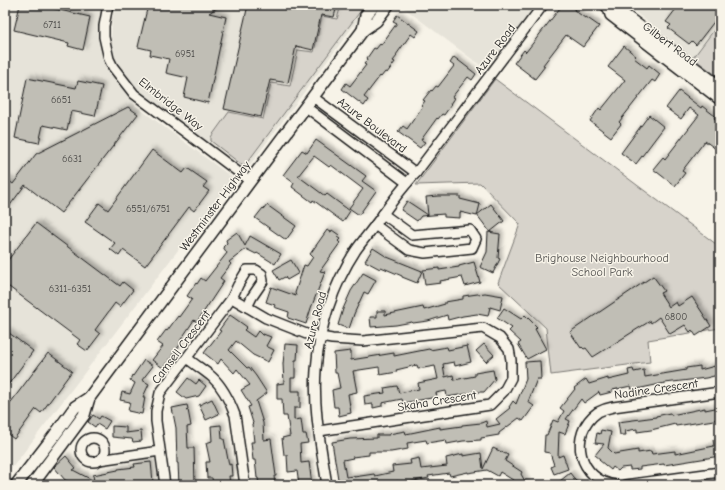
<svg xmlns="http://www.w3.org/2000/svg" width="725" height="490" viewBox="0 0 725 490" font-family="'Comic Neue',sans-serif">
	<style>
		.built { fill: #e6e3d9 }
		.green { fill: #d7d3cb; stroke: #7a7874 }
		.building { fill: #c0beb5; stroke: #1c1c1c; filter: url(#shadow) }
		.lines { fill: none; stroke-linecap: round; stroke-linejoin: round }
		.minor-casing { stroke: #1c1c1c; stroke-width: 12 }
		.major-casing { stroke: #1c1c1c; stroke-width: 14 }
		.minor { stroke: #f7f3e8; stroke-width: 9 }
		.major { stroke: #f7f3e8; stroke-width: 11 }
		.labels { text-anchor: middle; stroke-width: 3; stroke-linejoin: round; paint-order: stroke }
		.number-label { font-size: 10px; fill: #454442 }
		.street-label { font-size: 12px; fill: #1c1c1c; stroke: #f7f3e8 }
		.park-label { font-size: 12px; fill: #545351; stroke: #f7f3e8 }
	</style>
	<defs>
		<filter id="shadow"><feDropShadow dx="3" dy="-3" stdDeviation="2" flood-color="#0004"/></filter>
	</defs>
	<rect width="100%" height="100%" fill="#f7f3e8"/>
	<filter id="ink" filterUnits="userSpaceOnUse"><feTurbulence type="fractalNoise" baseFrequency=".025" numOctaves="2"/><feDisplacementMap in="SourceGraphic" scale="8" xChannelSelector="R" yChannelSelector="G"/><feConvolveMatrix kernelMatrix="1 2 1 2 8 2 1 2 1" color-interpolation-filters="sRGB"/></filter>
	<g filter="url(#ink)">
		<!-- built -->
		<g class="built">
			<path d="M5 5H103L101 14V53L136 106 233 178 5 477Z"/>
			<path d="M115 5H369L250 165 244 168 240 166 141 94 133 88 115 63 111 38 112 19Z"/>
			<path d="M400 5H537L488 71Z"/>
			<path d="M626 5H720V22L693 58Z"/>
		</g>
		<!-- green -->
		<g class="green">
			<path d="M341 5H365L246 164 242 165 211 141V137L229 112 263 119 271 83 290 86 298 50 314 52 322 16 337 19Z"/>
			<path d="M720 22V78L693 58Z"/>
			<path d="M495 79 720 247V328L648 340 650 362 551 375 546 328 498 283 520 224 480 183 416 185Z"/>
		</g>
		<!-- building -->
		<g class="building">
			<path d="M20 5H38L90 17 83 50 68 46 69 43 14 30Z"/>
			<path d="M148 5H221L209 13 226 17 208 103 184 97 188 78 166 73 169 59 150 55 151 50 138 47Z"/>
			<path d="M248 5H337L334 17 321 15 313 50 296 46 288 83 270 80 261 117 224 109Z"/>
			<path d="M556 5H571L575 8 574 10 585 18 586 17 599 26 583 47 566 35 543 65 545 66 535 79 514 63 524 50 526 52 560 8Z"/>
			<path d="M679 5H720V14L696 45 692 41 689 44 668 28 671 25 666 22Z"/>
			<path d="M397 15 419 31 415 37 411 34 396 55 397 56 393 61 395 62 387 73 385 72 381 77 380 76 364 97 368 100 364 106 342 89 346 83 350 86 366 65 364 64 368 59 367 58 374 48 376 49 380 44 381 45 397 23 393 21Z"/>
			<path d="M624 46 636 56 634 58 647 68 649 65 660 74 655 82 652 80 619 122 621 124 611 137 590 121 599 108 601 110 625 80 608 67Z"/>
			<path d="M454 57 476 74 472 80 468 77 452 97 454 98 450 104 451 105 444 115 442 114 438 119 437 118 421 140 425 142 420 148 398 132 403 126 407 129 422 107 421 106 425 101 423 100 431 90 432 91 436 86 438 87 454 66 450 63Z"/>
			<path d="M27 78 76 88 78 81 102 86 95 116 71 111 67 130 43 125 39 143 15 138Z"/>
			<path d="M679 91 701 108 702 106 715 116 714 118 720 123V152L705 141 682 171 685 173 675 186 653 169 663 157 665 159 699 115 689 108 681 119 666 108Z"/>
			<path d="M128 107 138 114 61 213 25 185 5 212V178L13 184 36 154Z"/>
			<path d="M649 115 664 127 636 164 621 153Z"/>
			<path d="M316 140 366 176 362 181 376 191 359 215 349 208 363 189 331 165 329 167 314 156 298 176 325 196 327 194 350 211 343 222 313 200 312 202 292 187 294 183 283 175 302 150 307 153Z"/>
			<path d="M152 150 183 173 187 168 207 182 203 187 209 191 194 211 189 207 145 266 123 250 119 256 110 249 115 243 85 222 99 203 108 210Z"/>
			<path d="M438 196H460V199L480 204 477 216 460 212V218L444 217V214L421 216 417 221 401 210 407 201 428 215 426 197Z"/>
			<path d="M491 204 504 221 490 232 477 215Z"/>
			<path d="M267 205 296 226 286 240 255 218 263 208 264 209Z"/>
			<path d="M36 223 120 286 123 282 133 290 120 307 115 303 95 330 100 334 87 351 77 344 80 340 5 284V264Z"/>
			<path d="M327 230 331 232 332 230 339 235 337 237 340 239 338 241 340 243 320 271 325 272 311 308 306 324 288 318 289 312 274 307 275 305 266 302 271 287 296 296 295 293 304 265 307 266 313 257 310 254Z"/>
			<path d="M237 232 245 246 250 236 281 254 275 264 257 253 256 254 246 249 229 262 231 264 220 278 224 281 197 322 194 320 180 341 182 342 163 368 152 360 163 346 157 342 166 330 167 331 178 316 179 317 192 299 187 296 196 283 197 284 201 278 205 281 227 253 223 247 227 243 226 240Z"/>
			<path d="M488 232 500 234 498 258 500 259 493 273 480 267 487 252Z"/>
			<path d="M373 248 387 257 422 271 417 283 402 277V276L381 267 380 269 365 261Z"/>
			<path d="M291 260 299 273 287 280 285 277 279 280 273 270Z"/>
			<path d="M474 262 480 282 465 286 462 277 440 281 441 283 425 285 423 270 439 268V270L459 267V266Z"/>
			<path d="M363 273 376 280 368 294 364 292 354 314 349 329 338 325 343 309 351 291Z"/>
			<path d="M653 276 664 291 660 293 669 307 676 302 678 306 692 297 711 326 696 336 692 330 690 332 685 325 670 334 659 317 651 323 650 321 593 357 586 348 584 349 582 347 581 348 570 332Z"/>
			<path d="M485 293 503 296 500 310 490 307 488 316 477 314 463 316 448 320 447 315 428 321 413 323 412 322 396 325 371 327 370 317H377V311H385V315L423 307 424 310 445 304V302L463 299V296Z"/>
			<path d="M504 308 521 319 525 315 537 327 535 329 546 349 527 359 518 344 521 342 509 331 512 328 497 318Z"/>
			<path d="M230 315 247 327 244 330 254 337 258 331 263 336V334L271 337 266 346 274 350 268 362 253 355 236 341 229 350 247 368 249 367 256 376 267 393 256 401 263 423 264 440 271 439 276 476H274L275 485H259L258 478H257L255 460H253L251 442H254L252 424 253 423 248 407 251 406 241 390 250 385 237 369 234 373 221 359 218 364 204 353 221 331 219 330Z"/>
			<path d="M5 330 33 351 5 389Z"/>
			<path d="M285 344 298 345 297 360H295V378H291V391H300V408H294V420L301 419 303 434H306L308 443 300 444 301 463 309 462 312 485H299L297 471 288 472 287 455H284L282 438 290 436 287 416H283L282 399H277V384L284 383 283 364Z"/>
			<path d="M484 344 494 355 486 362 476 351Z"/>
			<path d="M467 346 471 362 455 366 454 362 443 364 445 377 453 375 454 380 475 376V373L493 370 495 379 484 392H477L447 397 446 391 436 393 437 397 403 403 402 399 382 403V406L373 408V404L365 405 364 396 385 393 384 388 397 386 399 393 419 389 418 383 438 379 435 366 418 369 417 365 396 370 397 372 380 375 379 367 353 371 357 392 348 394 351 413 339 416 338 407H334L332 390 340 388 337 373H335L334 353 351 351V360L394 353V356L429 349 430 350 447 347 448 350Z"/>
			<path d="M48 353 72 371 41 413 36 409 14 439 5 432V410Z"/>
			<path d="M144 360 153 366 142 380 149 384 143 397H145L142 414 128 411 130 402 120 400 122 392 130 394 135 383 130 380 132 375 133 376Z"/>
			<path d="M540 361 541 379H537L528 402 534 406 523 421 519 418 499 433V435L481 438V440L463 441 447 444 446 440 427 443 426 440 407 443 408 449 391 452H369V455L352 457 353 458 343 460 346 477 354 476V477L374 474 375 476 393 472 392 466 411 464 410 460 419 458 421 469 447 466 446 458 463 454V456L481 453 483 469 493 448 508 455 505 461 522 472 521 474 527 485H521L500 472 498 476 487 470 468 473V472L450 476 449 473 428 476 429 478 398 484V481L382 485H339L332 442 350 439 377 438V435H389V434L405 431 406 434 440 427V429L462 426V425L481 423 486 421 487 427 500 424 496 419 510 408 509 407 513 401 516 404 526 379 525 362Z"/>
			<path d="M700 366V370L715 366 718 375 706 378 665 383 632 390 631 386 612 390V392L600 395 599 392 584 403 581 399 566 419 570 421 565 434 559 432 558 457 563 455 568 469 554 474 551 467 554 465 550 453 544 452 545 435H547L553 420 558 422 564 411 560 408 575 389 574 388 586 379 589 384 608 378V380L629 375 628 370 633 369 634 372 644 370 645 377 686 370V368Z"/>
			<path d="M188 378 196 384 199 380 206 386 199 396 186 399 177 392Z"/>
			<path d="M212 399 219 414 206 420 199 405Z"/>
			<path d="M187 405 188 409 186 411 188 410 191 426 187 427 188 448H194L195 485H179L178 463H177L176 428 172 408Z"/>
			<path d="M720 407V419L676 426 675 424 651 430 637 432V429L625 431 626 435H620L618 422 656 417V416L670 413 671 415 691 411 705 408V410Z"/>
			<path d="M93 415 99 419 101 416 110 421 105 429 97 424 95 427 88 422Z"/>
			<path d="M221 425 222 439H224L229 465 231 464 232 476H229L230 485H213L212 478H207L206 462H210L206 443 212 441 211 426Z"/>
			<path d="M112 426 126 427V433L141 431 142 441 133 442 132 439 112 437Z"/>
			<path d="M601 430 611 432 608 448 614 454 638 450V453L651 451 652 454 675 451V454L714 446 713 440 720 438V456L664 465V464L640 467V469L630 470V467L621 468 618 471 613 467 611 470 599 460 600 459 595 455 604 444 595 443 597 433 600 434Z"/>
			<path d="M66 456 76 468 73 470 94 481 93 475 118 470V469L135 467 134 464 151 462 153 482 135 484V485H75L65 480 54 467Z"/>
			<path d="M570 473 579 485H562L560 481Z"/>
		</g>
		<g class="lines">
			<!-- minor casing -->
			<g class="minor-casing">
				<g id="minor">
					<path d="M108 5 104 26V37L109 59 113 67 134 94 201 144 250 181"/>
					<path d="M313 97 416 173"/>
					<path d="M306 107 407 183"/>
					<path d="M375 225 409 250 425 253 472 248 476 239 470 230 412 235 383 214"/>
					<path d="M232 298 266 318 309 335 332 339 363 341 483 328 500 338 509 349 511 360V378L504 391 490 405 319 431"/>
					<path d="M187 358C195 365 204 370 212 377 223 387 230 402 235 415L245 485"/>
					<circle cx="93" cy="450" r="12"/>
					<path d="M99 460 160 451"/>
					<path d="M165 485 156 421V411L160 393 232 298 238 285 247 270H256L262 274 263 281 252 297 247 307"/>
					<path d="M327 485C321 447 313 408 316 370 319 328 333 285 356 250 363 240 371 231 378 221 390 204 402 188 416 173L543 5"/>
					<path d="M616 485C579 481 567 434 598 412 602 410 608 408 613 407L720 392"/>
					<path d="M625 485 720 472"/>
				</g>
			</g>
			<!-- major casing -->
			<g class="major-casing">
				<g id="major">
					<path d="M606 5 609 8 616 9 720 87"/>
					<path d="M609 8 611 15 720 99"/>
					<path d="M363 30 366 15 374 5"/>
					<path d="M16 485 54 436 75 407 89 398"/>
					<path d="M32 485 84 415 89 398 250 181 363 30 376 21 388 5"/>
				</g>
			</g>
			<!-- minor -->
			<use href="#minor" class="minor"/>
			<!-- major -->
			<use href="#major" class="major"/>
		</g>
	</g>
	<g class="labels">
		<!-- number labels -->
		<g class="number-label">
			<text x="52" y="28">6711</text>
			<text x="185" y="57">6951</text>
			<text x="61" y="103">6651</text>
			<text x="72" y="162">6631</text>
			<text x="148" y="212">6551/6751</text>
			<text x="70" y="292">6311-6351</text>
			<text x="676" y="320">6800</text>
		</g>
		<!-- street labels -->
		<g class="street-label">
			<text transform="translate(670 44) rotate(37)" y="4">Gilbert Road</text>
			<text transform="translate(495 49) rotate(-53)" y="4">Azure Road</text>
			<text transform="translate(171 104) rotate(38)" y="4">Elmbridge Way</text>
			<text transform="translate(372 125) rotate(37)" y="4">Azure Boulevard</text>
			<text transform="translate(215 206) rotate(-53)" y="4">Westminster Highway</text>
			<text transform="translate(315 320) rotate(-75)" y="4">Azure Road</text>
			<text transform="translate(181 347) rotate(-53)" y="4">Camsell Crescent</text>
			<text transform="translate(656 389) rotate(-8)" y="4">Nadine Crescent</text>
			<text transform="translate(437 401) rotate(-9)" y="4">Skaha Crescent</text>
		</g>
		<!-- park labels -->
		<g class="park-label">
			<text x="602" y="262">Brighouse Neighbourhood<tspan x="602" dy="14">School Park</tspan></text>
		</g>
	</g>
	<!-- margin -->
	<rect width="725" height="490" fill="none" stroke="#f7f3e8" stroke-width="20"/>
	<rect x="10" y="10" width="705" height="470" fill="none" stroke="#1c1c1c" stroke-width="1.5" filter="url(#ink)"/>
</svg>
